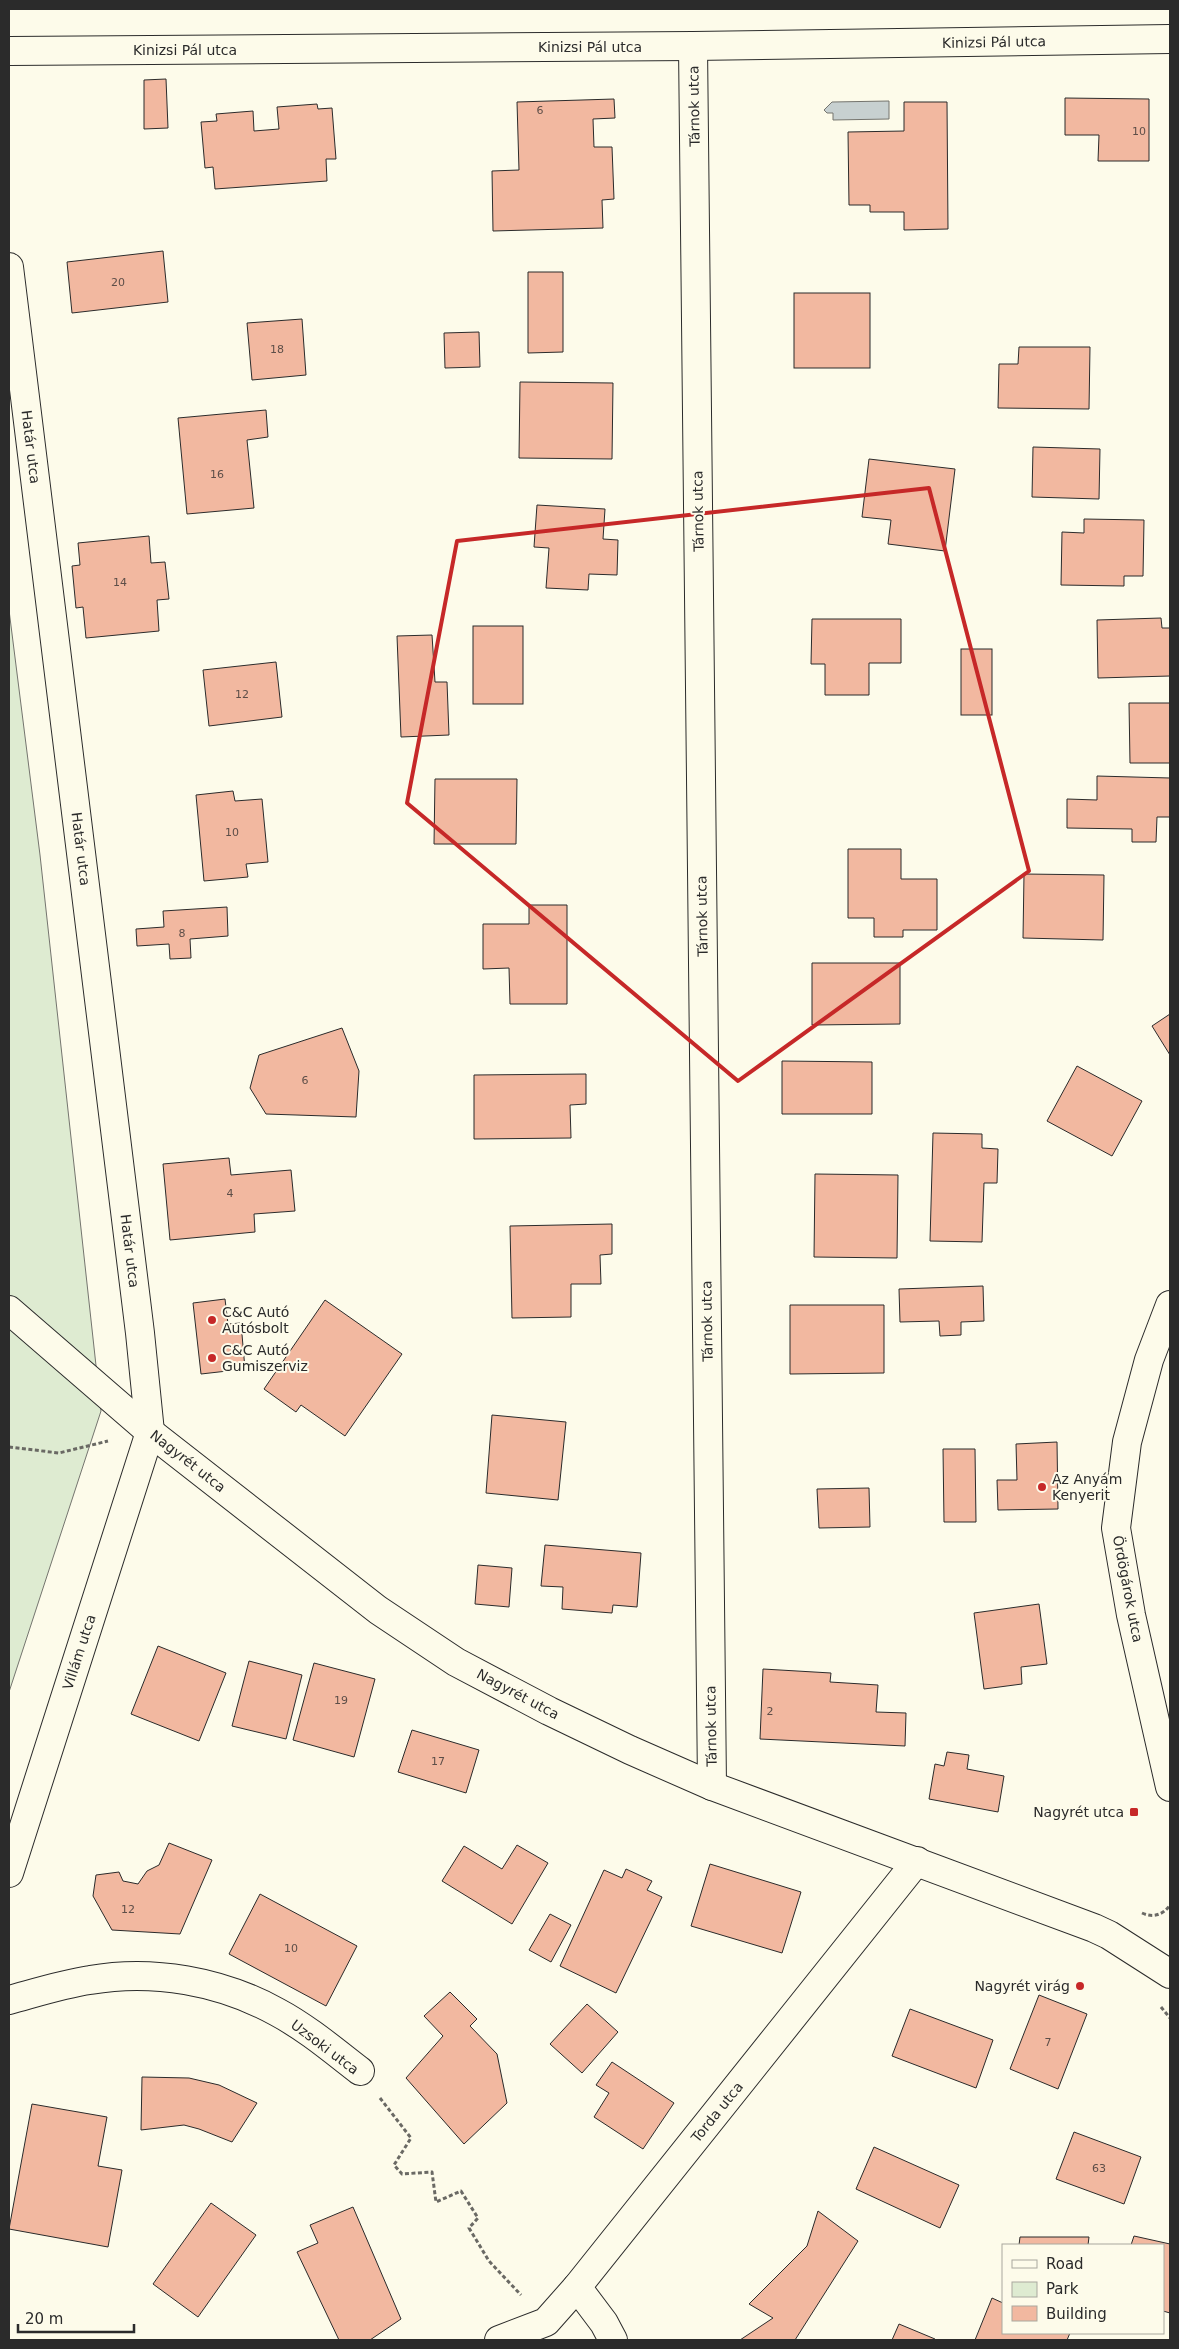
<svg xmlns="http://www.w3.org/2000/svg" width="1179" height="2349" viewBox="0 0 1179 2349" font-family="'DejaVu Sans',sans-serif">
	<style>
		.green { fill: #deebd1; stroke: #74746e }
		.water { fill: #c7d0d0; stroke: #74746e }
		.building { fill: #f2b8a0; stroke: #2b2b2b }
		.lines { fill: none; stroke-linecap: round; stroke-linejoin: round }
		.minor-casing { stroke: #2b2b2b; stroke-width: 30 }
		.path { stroke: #6a6964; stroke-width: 3; stroke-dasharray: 4 2.5; stroke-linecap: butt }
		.minor { stroke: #fdfbea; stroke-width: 28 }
		.marked { fill: none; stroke: #c62828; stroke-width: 4; stroke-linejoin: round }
		.poi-dot { fill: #c62828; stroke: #fdfbea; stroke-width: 2 }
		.labels { text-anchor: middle; stroke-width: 4; stroke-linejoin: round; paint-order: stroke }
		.number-label { font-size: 11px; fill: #5d4e48 }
		.street-label { font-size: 14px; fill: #2b2b2b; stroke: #fdfbea }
		.poi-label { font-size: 14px; fill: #2b2b2b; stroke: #fdfbea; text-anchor: start }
	</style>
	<rect width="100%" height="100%" fill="#fdfbea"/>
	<!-- green -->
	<path class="green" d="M9 610 40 855 101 1411 9 1692Z"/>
	<!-- water -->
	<path class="water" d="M889 101V119L833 120V113H827L824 110 832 102Z"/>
	<!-- building -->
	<g class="building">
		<path d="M166 79 168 128 144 129V80Z"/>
		<path d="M1065 98 1149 99V161H1098L1099 135H1065Z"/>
		<path d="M614 99 615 118 593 119 594 147H612L614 199 602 200 603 228 493 231 492 171 519 170 517 102Z"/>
		<path d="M904 102H947L948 229 904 230V212H870V205H849L848 132 904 131Z"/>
		<path d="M317 104 318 109 332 108 336 159H326L327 181 215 189 213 167 205 168 201 122 217 121 216 114 253 111 254 131 279 129 277 107Z"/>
		<path d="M163 251 168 302 72 313 67 262Z"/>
		<path d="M528 272H563V352L528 353Z"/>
		<rect x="794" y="293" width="76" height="75"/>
		<path d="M302 319 306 375 252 380 247 323Z"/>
		<path d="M479 332 480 367 445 368 444 333Z"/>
		<path d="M1019 347H1090L1089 409 998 408 999 364H1018Z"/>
		<path d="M520 382 613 383 612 459 519 458Z"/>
		<path d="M266 410 268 437 247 440 254 508 187 514 178 418Z"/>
		<path d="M1033 447 1100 449 1099 499 1032 497Z"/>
		<path d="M869 459 955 469 945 551 888 544 891 520 862 517Z"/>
		<path d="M537 505 605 509 603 539 618 540 617 575 589 574 588 590 546 588 549 548 534 547Z"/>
		<path d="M1084 519 1144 520 1143 576H1124V586L1061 585 1062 532 1084 533Z"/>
		<path d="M149 536 151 563 165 562 169 599 157 600 159 631 86 638 83 607 76 608 72 566 80 565 78 543Z"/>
		<path d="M1161 618 1162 628H1170V676L1098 678 1097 620Z"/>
		<path d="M812 619H901V663H869V695H825V664H811Z"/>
		<rect x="473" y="626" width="50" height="78"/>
		<path d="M432 635 435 682H447L449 735 401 737 397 636Z"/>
		<rect x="961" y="649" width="31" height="66"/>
		<path d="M276 662 282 717 209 726 203 670Z"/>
		<path d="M1129 703H1170V763H1130Z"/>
		<path d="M1097 776 1170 778V817H1157L1156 842H1132V829L1067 828V799L1097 800Z"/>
		<path d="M435 779H517L516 844H434Z"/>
		<path d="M233 791 235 801 262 799 268 862 246 864 248 877 204 881 196 795Z"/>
		<path d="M848 849H901V879H937V930H903V937H874V918H848Z"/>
		<path d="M1024 874 1104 875 1103 940 1023 938Z"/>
		<path d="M529 905H567V1004H510L509 968 483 969V924H529Z"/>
		<path d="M227 907 228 936 190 939 191 958 170 959 169 944 137 946 136 929 164 927 163 911Z"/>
		<path d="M812 963H900V1024L812 1025Z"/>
		<path d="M1170 1014V1055L1152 1026Z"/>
		<path d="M342 1028 359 1071 356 1117 266 1114 250 1088 259 1055Z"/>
		<path d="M782 1061 872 1062V1114H782Z"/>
		<path d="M1077 1066 1142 1101 1112 1156 1047 1121Z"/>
		<path d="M586 1074V1104L570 1105 571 1138 474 1139V1075Z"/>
		<path d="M933 1133 982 1134V1148L998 1149 997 1183H984L982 1242 930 1241Z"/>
		<path d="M229 1158 231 1175 291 1170 295 1211 254 1214 255 1232 170 1240 163 1164Z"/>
		<path d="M815 1174 898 1175 897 1258 814 1257Z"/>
		<path d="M612 1224V1254L600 1255 601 1284H571V1317L512 1318 510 1226Z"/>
		<path d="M983 1286 984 1321 961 1322V1335L940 1336 939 1321 900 1322 899 1289Z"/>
		<path d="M225 1299 228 1324 241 1323 245 1369 201 1374 193 1303Z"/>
		<path d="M325 1300 402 1354 345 1436 301 1405 296 1412 264 1389Z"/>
		<path d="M790 1305H884V1373L790 1374Z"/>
		<path d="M492 1415 566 1422 558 1500 486 1493Z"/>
		<path d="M1057 1442 1058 1509 998 1510 997 1480H1017L1016 1444Z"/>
		<path d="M943 1449H975L976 1522H944Z"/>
		<path d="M869 1488 870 1527 819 1528 817 1489Z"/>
		<path d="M545 1545 641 1553 637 1607 613 1605 612 1613 562 1609 563 1587 541 1586Z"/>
		<path d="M478 1565 512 1568 509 1607 475 1604Z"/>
		<path d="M1039 1604 1047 1664 1021 1667 1022 1684 984 1689 974 1613Z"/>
		<path d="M158 1646 226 1673 199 1741 131 1714Z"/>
		<path d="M249 1661 302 1675 286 1739 232 1726Z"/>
		<path d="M314 1663 375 1679 354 1757 293 1740Z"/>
		<path d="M763 1669 831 1673 830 1682 878 1685 876 1712 906 1713 905 1746 760 1739Z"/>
		<path d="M412 1730 479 1750 466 1793 398 1772Z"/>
		<path d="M947 1752 969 1755 967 1769 1004 1776 998 1812 929 1799 935 1764 944 1766Z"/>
		<path d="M169 1843 212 1860 180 1934 112 1930 93 1896 96 1875 119 1872 123 1881 138 1884 147 1871 159 1865Z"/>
		<path d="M517 1845 548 1863 512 1924 442 1881 464 1846 502 1869Z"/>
		<path d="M710 1864 801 1892 782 1953 691 1926Z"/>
		<path d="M626 1869 652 1881 647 1890 662 1897 616 1993 560 1966 604 1870 622 1878Z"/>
		<path d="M260 1894 357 1946 326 2006 229 1954Z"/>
		<path d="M550 1914 571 1925 551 1962 529 1950Z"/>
		<path d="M450 1992 477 2019 470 2026 497 2054 507 2103 464 2144 406 2078 443 2036 424 2016Z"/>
		<path d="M1039 1995 1087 2014 1058 2089 1010 2069Z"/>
		<path d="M587 2004 618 2032 582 2073 550 2044Z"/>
		<path d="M910 2009 993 2040 976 2088 892 2056Z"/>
		<path d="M612 2062 674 2103 643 2149 594 2117 609 2093 596 2085Z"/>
		<path d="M142 2077 189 2078 219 2085 257 2103 232 2142 199 2129 184 2125 141 2130Z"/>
		<path d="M32 2104 107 2117 98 2166 122 2170 108 2247 9 2229Z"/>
		<path d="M1074 2132 1141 2157 1124 2204 1056 2179Z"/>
		<path d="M874 2147 959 2185 940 2228 856 2189Z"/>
		<path d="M211 2203 256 2235 198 2317 153 2284Z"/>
		<path d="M353 2207 401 2319 370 2340H339L297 2252 318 2243 310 2225Z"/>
		<path d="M818 2211 858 2241 795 2340H740L773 2318 749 2304 807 2246Z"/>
		<path d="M1134 2236 1170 2244V2313L1163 2311V2245H1131Z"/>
		<path d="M1020 2237H1089L1088 2245H1019Z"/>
		<path d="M992 2298 1003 2303V2333H1070L1067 2340H975Z"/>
		<path d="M899 2324 935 2339 934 2340H892Z"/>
	</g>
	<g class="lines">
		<!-- minor casing -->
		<g class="minor-casing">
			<g id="minor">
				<path d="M693 46 712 1786"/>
				<path d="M9 51 693 46 1170 39"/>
				<path d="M9 267 140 1333 150 1432 9 1873"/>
				<path d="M1170 1305 1149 1360 1127 1442 1116 1528 1131 1615 1170 1787"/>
				<path d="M9 1310 150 1432 378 1610 456 1662 549 1711 630 1750 712 1786 1094 1928 1109 1935 1170 1974"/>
				<path d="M9 2000C35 1993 63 1984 90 1980 153 1969 221 1981 277 2012 307 2028 334 2051 360 2071"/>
				<path d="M577 2287 604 2323 613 2340"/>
				<path d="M499 2340 546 2322 577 2287 917 1861"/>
			</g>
		</g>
		<!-- path -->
		<g class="path">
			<path d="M9 1447 59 1453 108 1441"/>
			<path d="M1142 1913C1153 1918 1163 1915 1170 1905"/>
			<path d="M1161 2007 1170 2018"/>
			<path d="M380 2098 411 2138 394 2165 402 2174 432 2172 436 2202 461 2191 478 2218 469 2228 489 2261 521 2295"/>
		</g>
		<!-- minor -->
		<use href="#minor" class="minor"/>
	</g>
	<!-- marked area -->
	<path class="marked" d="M929 488 1029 871 738 1081 407 803 457 541Z"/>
	<!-- markers -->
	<g class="poi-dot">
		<circle cx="212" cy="1320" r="5"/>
		<circle cx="212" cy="1358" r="5"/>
		<circle cx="1042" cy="1487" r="5"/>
		<rect x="1129" y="1807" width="10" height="10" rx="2.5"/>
		<circle cx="1080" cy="1986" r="5"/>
	</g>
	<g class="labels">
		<!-- number labels -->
		<g class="number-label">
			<text x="540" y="114">6</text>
			<text x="1139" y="135">10</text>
			<text x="118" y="286">20</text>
			<text x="277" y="353">18</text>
			<text x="217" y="478">16</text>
			<text x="120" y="586">14</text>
			<text x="242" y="698">12</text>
			<text x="232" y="836">10</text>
			<text x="182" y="937">8</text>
			<text x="305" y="1084">6</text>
			<text x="230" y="1197">4</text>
			<text x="341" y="1704">19</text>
			<text x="770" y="1715">2</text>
			<text x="438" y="1765">17</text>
			<text x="128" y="1913">12</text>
			<text x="291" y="1952">10</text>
			<text x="1048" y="2046">7</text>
			<text x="1099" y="2172">63</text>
		</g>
		<!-- street labels -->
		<g class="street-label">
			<text transform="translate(994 42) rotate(-1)" y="5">Kinizsi Pál utca</text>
			<text x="590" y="52">Kinizsi Pál utca</text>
			<text x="185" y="55">Kinizsi Pál utca</text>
			<text transform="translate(694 106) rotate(-91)" y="5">Tárnok utca</text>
			<text transform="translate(31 447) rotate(83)" y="5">Határ utca</text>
			<text transform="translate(698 511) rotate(-91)" y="5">Tárnok utca</text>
			<text transform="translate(81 849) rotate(83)" y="5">Határ utca</text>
			<text transform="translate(702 916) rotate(-91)" y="5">Tárnok utca</text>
			<text transform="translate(130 1251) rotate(83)" y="5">Határ utca</text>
			<text transform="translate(707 1321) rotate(-91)" y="5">Tárnok utca</text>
			<text transform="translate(188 1461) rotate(38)" y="5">Nagyrét utca</text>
			<text transform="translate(1128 1589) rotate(79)" y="5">Ördögárok utca</text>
			<text transform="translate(79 1652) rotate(-72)" y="5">Villám utca</text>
			<text transform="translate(518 1694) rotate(28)" y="5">Nagyrét utca</text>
			<text transform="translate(711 1726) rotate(-91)" y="5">Tárnok utca</text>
			<text transform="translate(325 2047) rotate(37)" y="5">Uzsoki utca</text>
			<text transform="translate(717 2112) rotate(-51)" y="5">Torda utca</text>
		</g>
		<!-- poi labels -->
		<g class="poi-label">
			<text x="222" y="1317">C&amp;C Autó<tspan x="222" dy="16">Autósbolt</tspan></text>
			<text x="222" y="1355">C&amp;C Autó<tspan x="222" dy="16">Gumiszerviz</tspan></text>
			<text x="1052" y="1484">Az Anyám<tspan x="1052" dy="16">Kenyerit</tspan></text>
			<text x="1124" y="1817" text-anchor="end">Nagyrét utca</text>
			<text x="1070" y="1991" text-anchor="end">Nagyrét virág</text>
		</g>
	</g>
	<!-- border -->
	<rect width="1179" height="2349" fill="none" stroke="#2b2b2b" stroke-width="20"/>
	<!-- legend -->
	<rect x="1002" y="2244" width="162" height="90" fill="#fdfbea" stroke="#a9a89e"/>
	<rect x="1012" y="2260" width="25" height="8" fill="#fdfbea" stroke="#a9a89e"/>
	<text x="1046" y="2269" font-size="15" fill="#2b2b2b">Road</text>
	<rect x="1012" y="2282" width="25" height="15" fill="#deebd1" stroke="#a9a89e"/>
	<text x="1046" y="2294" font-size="15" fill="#2b2b2b">Park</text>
	<rect x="1012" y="2306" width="25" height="15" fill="#f2b8a0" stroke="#a9a89e"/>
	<text x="1046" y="2319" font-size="15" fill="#2b2b2b">Building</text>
	<!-- scale -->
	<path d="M18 2324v8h116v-8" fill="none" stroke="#2b2b2b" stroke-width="2.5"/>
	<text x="25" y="2324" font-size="15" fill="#2b2b2b" stroke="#fdfbea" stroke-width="4" paint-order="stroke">20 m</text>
</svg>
